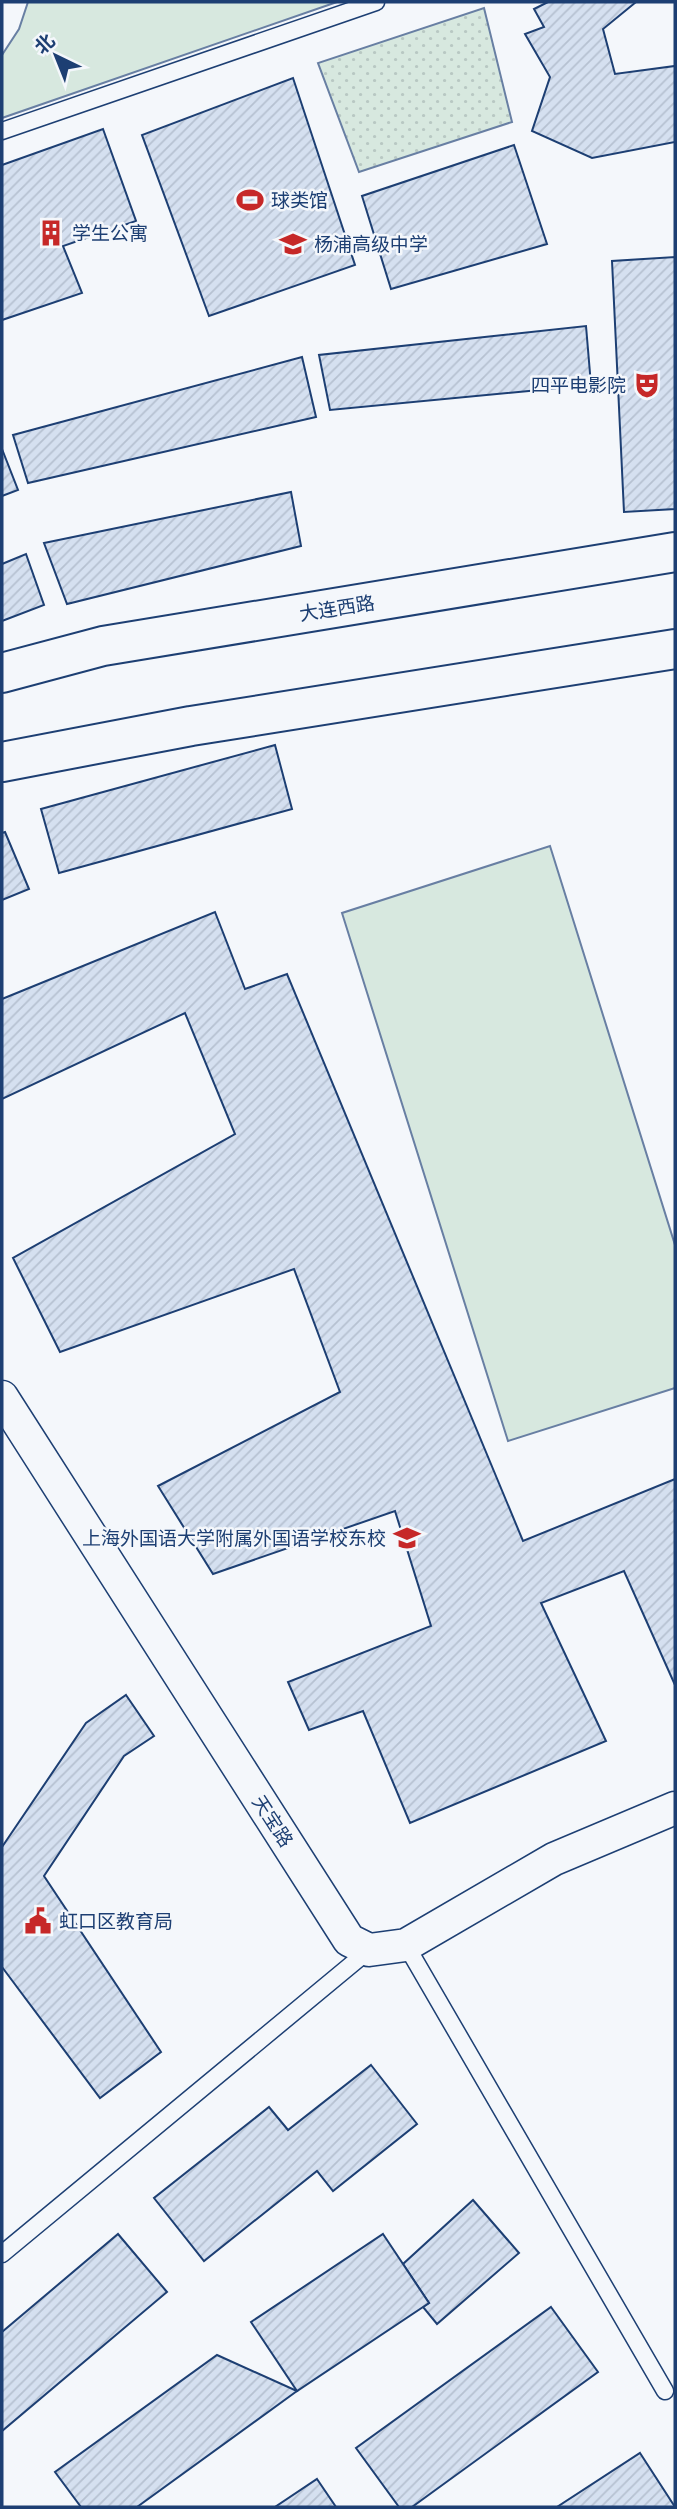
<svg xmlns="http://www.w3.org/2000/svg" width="677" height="2509" viewBox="0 0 677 2509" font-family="Barlow,'Noto Sans SC',sans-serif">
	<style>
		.grass { fill: url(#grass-dots); stroke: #687fa3; stroke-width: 2 }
		.garden { fill: #d7e8df; stroke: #687fa3; stroke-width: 2 }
		.building { fill: url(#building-hatch); stroke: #1d3f73; stroke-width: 2 }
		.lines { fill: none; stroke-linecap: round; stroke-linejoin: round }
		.service-casing { stroke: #1d3f73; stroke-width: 19 }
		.minor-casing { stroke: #1d3f73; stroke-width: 35 }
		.primary-casing { stroke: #1d3f73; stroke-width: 42 }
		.service { stroke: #f4f7fb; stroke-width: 16 }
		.minor { stroke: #f4f7fb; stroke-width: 32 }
		.primary { stroke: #f4f7fb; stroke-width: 38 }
		.labels { text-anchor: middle; stroke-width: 5; stroke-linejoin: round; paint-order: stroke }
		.poi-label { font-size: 19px; fill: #1d3f73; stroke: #f4f7fb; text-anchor: start }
		.street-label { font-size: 19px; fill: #1d3f73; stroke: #f4f7fb }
	</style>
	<defs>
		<pattern id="grass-dots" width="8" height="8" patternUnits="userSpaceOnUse" patternTransform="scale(1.75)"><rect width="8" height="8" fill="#d7e8df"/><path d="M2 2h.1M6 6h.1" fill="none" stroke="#b8c8c3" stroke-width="1.8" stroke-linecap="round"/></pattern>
		<pattern id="building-hatch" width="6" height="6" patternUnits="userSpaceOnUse" patternTransform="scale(1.75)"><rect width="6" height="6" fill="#d5e0f0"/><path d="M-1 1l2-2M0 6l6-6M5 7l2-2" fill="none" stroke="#b6c1d1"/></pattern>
	</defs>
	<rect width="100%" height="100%" fill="#f4f7fb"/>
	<!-- grass -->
	<path class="grass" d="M484 8 512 122 359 172 318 63Z"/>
	<!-- garden -->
	<g class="garden">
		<path d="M28 2H337L2 118V55L19 29Z"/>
		<path d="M550 846 675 1245V1388L508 1441 342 913Z"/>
	</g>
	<!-- building -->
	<g class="building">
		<path d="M548 2H636L603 29 615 74 675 66V142L592 158 532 131 550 77 525 34 544 27 534 9Z"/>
		<path d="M293 78 355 265 209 316 142 135Z"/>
		<path d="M103 129 136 221 63 246 82 293 2 320V165Z"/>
		<path d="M514 145 547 244 391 289 362 196Z"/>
		<path d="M675 257V509L624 512 612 261Z"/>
		<path d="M586 326 591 385 330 410 319 355Z"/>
		<path d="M302 357 316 417 28 483 13 435Z"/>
		<path d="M2 449 18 490 2 496Z"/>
		<path d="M291 492 301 546 67 604 44 543Z"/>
		<path d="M26 554 44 605 2 621V564Z"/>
		<path d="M275 745 292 809 59 873 41 809Z"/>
		<path d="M5 832 29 889 2 900V833Z"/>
		<path d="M215 912 245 989 287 974 523 1541 675 1479V1685L624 1571 541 1603 606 1741 410 1823 363 1711 309 1730 288 1682 431 1626 395 1511 213 1574 158 1486 340 1392 294 1269 60 1352 13 1258 235 1134 185 1013 2 1099V999Z"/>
		<path d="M126 1695 154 1736 124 1756 44 1876 161 2052 100 2098 2 1967V1847L86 1723Z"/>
		<path d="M371 2065 417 2124 333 2191 317 2171 204 2261 154 2198 269 2107 288 2130Z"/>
		<path d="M473 2200 519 2253 437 2324 423 2307 429 2303 403 2264Z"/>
		<path d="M118 2234 167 2292 2 2431V2332Z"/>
		<path d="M383 2234 429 2303 297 2391 251 2322Z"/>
		<path d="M551 2307 598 2372 412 2507H399L356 2448Z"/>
		<path d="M217 2355 297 2391 137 2507H81L55 2472Z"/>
		<path d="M640 2453 675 2507H557Z"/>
		<path d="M317 2479 336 2507H275Z"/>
	</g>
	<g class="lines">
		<!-- service casing -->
		<g class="service-casing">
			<g id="service">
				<path d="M2 131 376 2"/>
				<path d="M406 1945 665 2391"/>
				<path d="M2 2254 369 1950"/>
			</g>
		</g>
		<!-- minor casing -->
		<g class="minor-casing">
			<path id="minor" d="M2 1397 349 1940 369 1950 406 1945 554 1859 675 1808"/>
		</g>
		<!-- primary casing -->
		<g class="primary-casing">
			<g id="primary">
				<path d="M2 673 103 646 675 552"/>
				<path d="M2 762 191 726 675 649"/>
			</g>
		</g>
		<!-- service -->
		<use href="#service" class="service"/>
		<!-- minor -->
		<use href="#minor" class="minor"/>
		<!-- primary -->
		<use href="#primary" class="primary"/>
	</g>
	<!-- icons -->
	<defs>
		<g id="stadium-bare" transform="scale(2.1)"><path d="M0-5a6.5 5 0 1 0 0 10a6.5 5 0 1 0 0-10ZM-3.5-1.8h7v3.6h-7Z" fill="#c62828" stroke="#f4f7fb" stroke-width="2.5" paint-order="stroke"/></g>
		<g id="building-bare" transform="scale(2.1)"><path d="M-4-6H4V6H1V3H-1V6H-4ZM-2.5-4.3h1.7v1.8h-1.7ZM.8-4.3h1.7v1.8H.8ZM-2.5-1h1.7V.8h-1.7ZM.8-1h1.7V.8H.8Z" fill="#c62828" stroke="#f4f7fb" stroke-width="2.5" paint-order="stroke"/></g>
		<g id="school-bare" transform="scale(2.1)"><path d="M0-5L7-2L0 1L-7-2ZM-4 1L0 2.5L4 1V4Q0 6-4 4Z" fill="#c62828" stroke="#f4f7fb" stroke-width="2.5" paint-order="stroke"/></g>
		<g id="theatre-bare" transform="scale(2.1)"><path d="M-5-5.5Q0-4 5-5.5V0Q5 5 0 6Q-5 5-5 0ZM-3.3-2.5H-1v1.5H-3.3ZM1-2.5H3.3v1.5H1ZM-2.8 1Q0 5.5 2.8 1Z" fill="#c62828" stroke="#f4f7fb" stroke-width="2.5" paint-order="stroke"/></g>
		<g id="civic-bare" transform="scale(2.1)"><path d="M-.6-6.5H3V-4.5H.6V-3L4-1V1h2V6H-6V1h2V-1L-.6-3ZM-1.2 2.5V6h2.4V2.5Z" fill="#c62828" stroke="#f4f7fb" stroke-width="2.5" paint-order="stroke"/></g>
	</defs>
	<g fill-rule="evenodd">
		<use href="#stadium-bare" x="250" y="200"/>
		<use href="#building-bare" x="51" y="233"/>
		<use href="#school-bare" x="293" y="244"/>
		<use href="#theatre-bare" x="647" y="385"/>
		<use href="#school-bare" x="407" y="1538"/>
		<use href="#civic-bare" x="38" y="1921"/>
	</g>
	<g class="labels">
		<!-- poi labels -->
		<g class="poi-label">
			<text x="271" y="207">球类馆</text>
			<text x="72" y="240">学生公寓</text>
			<text x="314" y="251">杨浦高级中学</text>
			<text x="626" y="392" text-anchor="end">四平电影院</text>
			<text x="386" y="1545" text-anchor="end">上海外国语大学附属外国语学校东校</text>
			<text x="59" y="1928">虹口区教育局</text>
		</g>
		<!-- street labels -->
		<g class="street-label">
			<text transform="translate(337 608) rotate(-9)" y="7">大连西路</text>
			<text transform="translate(273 1821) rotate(57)" y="7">天宝路</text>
		</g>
	</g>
	<!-- border -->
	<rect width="677" height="2509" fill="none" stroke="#1d3f73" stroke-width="7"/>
	<!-- north arrow -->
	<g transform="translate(56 56) rotate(317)" stroke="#f4f7fb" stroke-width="5" paint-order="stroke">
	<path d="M0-5L12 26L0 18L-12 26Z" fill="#1d3f73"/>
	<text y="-10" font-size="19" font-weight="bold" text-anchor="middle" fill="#1d3f73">北</text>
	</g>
</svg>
